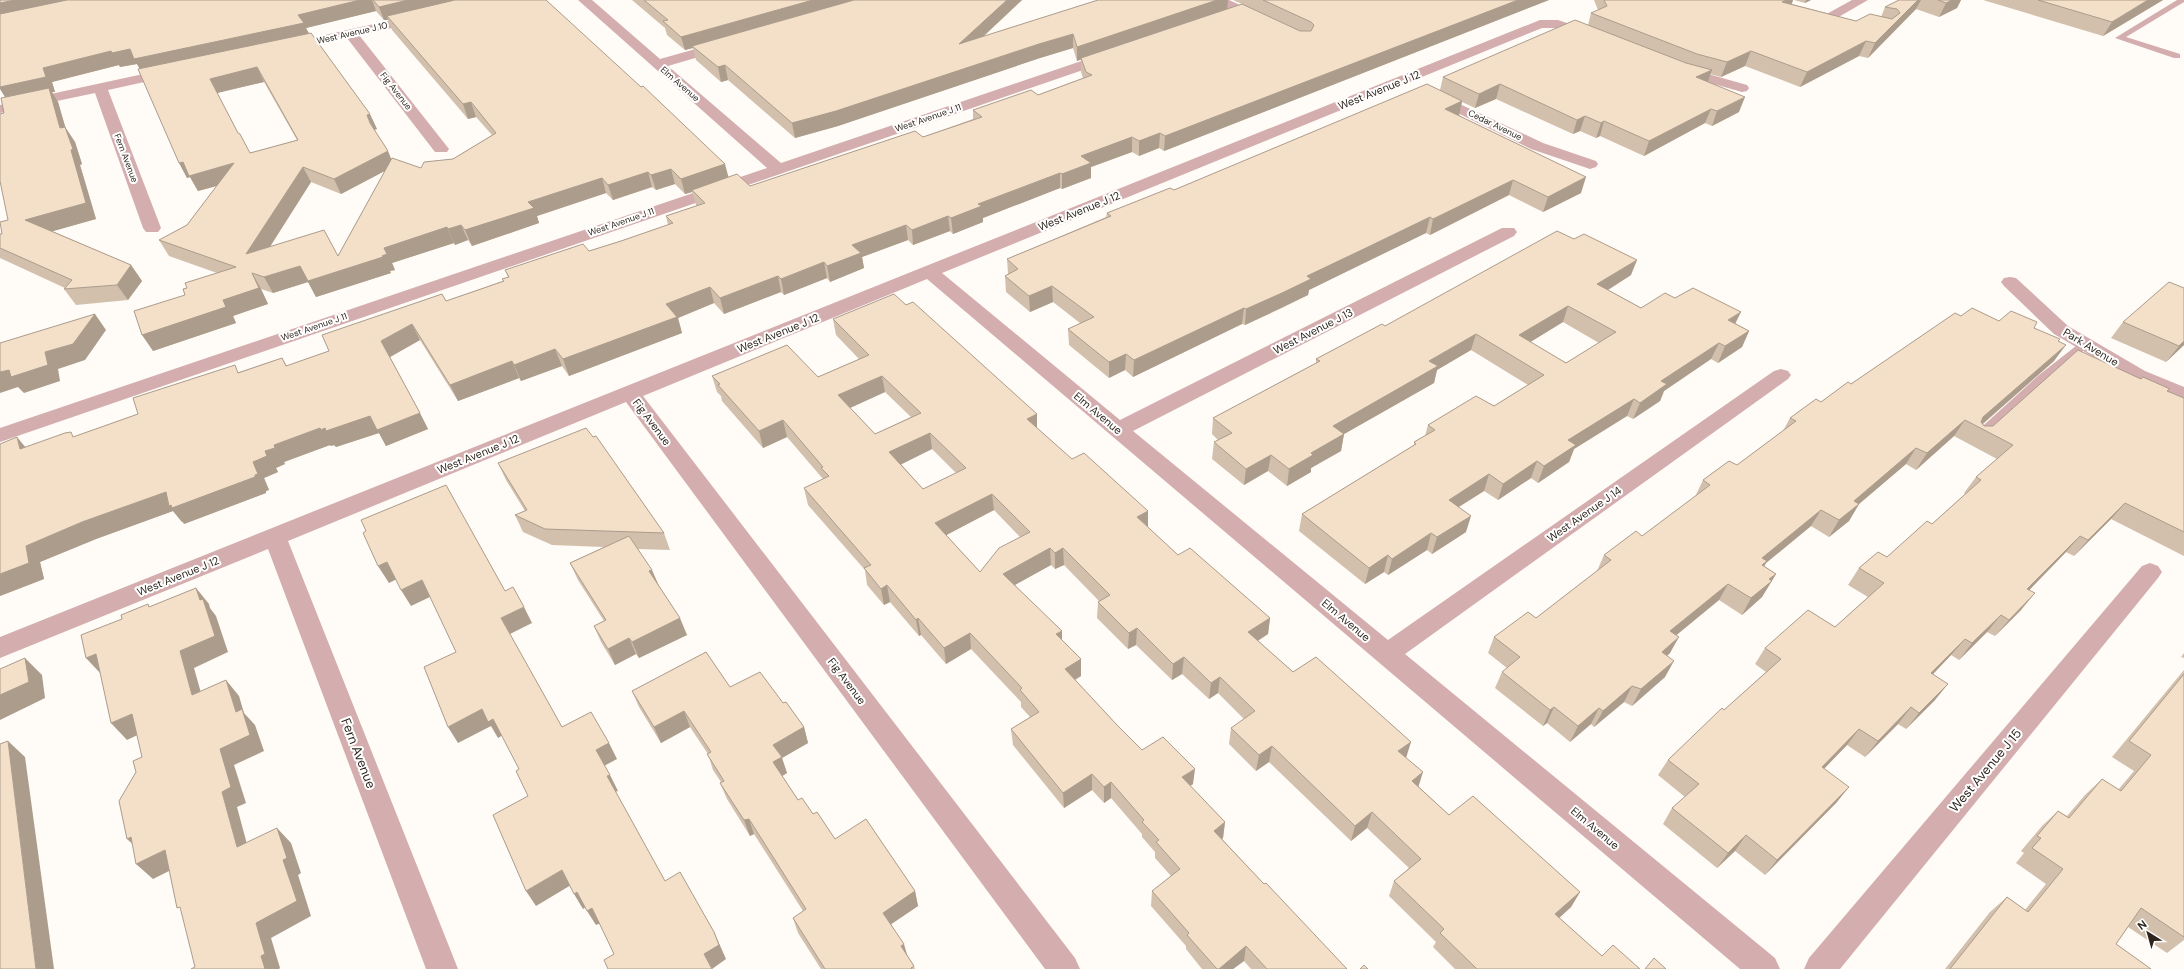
<svg xmlns="http://www.w3.org/2000/svg" width="2184" height="969" viewBox="0 0 2184 969" font-family="'DM Sans',sans-serif">
	<style>
		.lines { fill: none; stroke-linecap: round; stroke-linejoin: round }
		.service { fill: #d4adaf; fill-rule: evenodd }
		.minor { fill: #d4adaf; fill-rule: evenodd }
		.wall { fill: #d2c0ac; fill-rule: evenodd }
		.shaded-wall { fill: #ab9c8c }
		.building { fill: #f4dfc8; stroke: #ab9c8c; fill-rule: evenodd }
		.labels { text-anchor: middle; stroke-width: 4; stroke-linejoin: round; paint-order: stroke }
		.far-street-label { font-size: 9px; fill: #2d251d; stroke: #fff }
		.street-label { font-size: 11px; fill: #2d251d; stroke: #fff }
		.near-street-label { font-size: 13px; fill: #2d251d; stroke: #fff }
	</style>
	<rect width="100%" height="100%" fill="#fffbf6"/>
	<g class="lines">
		<!-- service -->
		<g class="service">
			<path d="M2177 0H2184V2L2126 37 2180 54V58H2174L2115 38Z"/>
			<path d="M2085 341 2089 342 2091 344 2089 346 2047 381 1982 440H1974L1972 437 1974 434 2039 375 2081 342Z"/>
		</g>
		<!-- minor -->
		<g class="minor">
			<path d="M578 0H592L660 59 724 41 729 42 731 45 729 48 668 66 781 163 1105 53 1110 52 1117 56 1115 59 0 442V428L767 168Z"/>
			<path d="M1213 0H1229L1266 17 1268 20 1266 23H1256L1214 3Z"/>
			<path d="M1852 0H1868L1835 19 1830 20 1823 16Z"/>
			<path d="M419 14 426 18 424 21 359 35 449 149 447 152H435L347 38 289 51 282 47 289 43Z"/>
			<path d="M1540 20H1558L1597 33 1599 36 1592 40 1557 28H1542L942 273 1120 420 1502 228H1514L1517 232 1514 236 1133 431 1388 640 1774 371 1781 369 1788 371 1791 375 1788 379 1405 654 1775 958 1780 969H1740L927 279 643 396 1075 958 1080 969H1045L626 402 288 541 458 969H426L268 549 0 658V637Z"/>
			<path d="M1680 66 1747 85 1749 88 1747 91 1742 92 1675 73 1673 70 1675 67Z"/>
			<path d="M171 68 176 69 178 72 176 75 108 90 161 228 158 232H146L143 228 95 93 0 113V105Z"/>
			<path d="M1434 92 1543 143 1596 161 1598 164 1596 167 1590 169 1531 149 1429 99 1427 96 1429 93Z"/>
			<path d="M2010 277 2016 278 2068 326 2145 371 2184 387V402L2131 379 2054 334 2004 286 2001 282 2004 278Z"/>
			<path d="M2150 563 2158 566 2162 572 2158 578 1840 969H1804L1809 958 2142 566Z"/>
		</g>
	</g>
	<!-- wall -->
	<g class="wall">
		<path d="M0 0H546L728 177 750 186 923 137 973 119V110L1038 95 1083 78 1081 72V59L1077 61 1073 48 1040 58 838 126 795 138 728 80 721 82 696 60 693 48 685 50 667 35 665 28 632 0H1022L983 37 1228 0 1227 9 1242 4 1233 0H1549L1164 151 1159 148 1139 156 1132 152 1091 167V178L1062 189 1060 188 983 218V222L953 234 950 231 913 245 908 240 862 257 864 268 830 282 827 278 784 295 781 292 724 314 714 303 678 318 682 333 569 376 562 366 521 381 519 378 458 401 420 340 390 357 428 429 386 446 379 433 336 447 334 445 331 446 330 445 284 462 285 464 276 468 278 472 264 478 269 490 266 491V493L184 524 183 522H182L173 511 96 539 40 562 44 579 0 596 25 447 75 437 138 414 239 372 282 358 287 366 329 351 446 301 503 281 502 279 508 277 505 270 589 251 621 241 668 225 666 216 696 206V205L692 192 685 194 675 184 656 190 652 187 613 200 606 193 537 216 539 223 472 246 468 240 455 245 454 243 392 263 395 270 390 271 391 273 316 297 308 282 273 293 261 289 268 304 233 316 236 323 153 351 185 295 187 288 217 273 169 256 159 240 187 225 217 186 198 191 190 177 187 178 140 69 137 64 120 67 119 65 52 82 55 92H52L58 102 65 127 75 142 82 164 80 165 96 219 52 231 131 265 142 281 128 300 76 305 64 289 65 288 0 258V234H2L8 220 4 113 5 97ZM376 11 384 20H388L392 30 468 119 476 117 492 135 453 159 421 168 391 159 374 130 377 129 309 34 306 28ZM264 82 297 140 250 153 238 134 217 93ZM385 171 338 256 270 247 311 182 341 194Z"/>
		<path d="M1594 0H1793L1792 4 1856 21 1881 17 1885 7 1899 0H1961L1957 8 1939 17 1916 9 1868 58 1859 56 1800 87 1745 66 1721 77 1710 74 1707 82 1739 112 1712 126 1705 123 1644 156 1600 136 1596 138 1580 131 1573 134 1496 99 1475 108 1462 102 1459 115 1581 193 1543 212 1509 195 1430 235 1426 233 1365 262 1309 290 1308 295 1280 309 1245 325 1242 324 1133 377 1125 370 1109 378 1069 345 1068 329 1080 323 1053 302 1030 312 1006 292 1005 276 1008 274 1007 259 1106 217 1107 213 1174 190 1440 90 1443 77 1588 25 1591 13 1598 10Z"/>
		<path d="M1794 0H1811L1805 3Z"/>
		<path d="M1983 0H2163L2103 36Z"/>
		<path d="M1631 275 1608 290 1641 308 1675 298 1735 323 1749 331 1742 347 1718 363 1711 359 1664 391 1660 401 1633 419 1627 416 1574 449 1569 462 1538 483 1531 478 1498 500 1484 491 1459 507 1466 532 1432 554 1427 550 1388 575 1384 572 1365 584 1299 531 1302 514 1414 445V442L1425 436 1428 425 1494 406 1528 385 1471 350 1437 370 1434 383 1344 434 1341 451 1311 468V472L1287 486 1268 471 1244 485 1212 459 1214 442 1218 440 1212 434 1213 418 1316 363V359L1385 326ZM1563 322 1599 343 1566 363 1530 342Z"/>
		<path d="M2184 288V345L2166 362 2111 338 2123 322Z"/>
		<path d="M906 305 1037 414V428L1178 555 1270 618 1268 634 1258 641 1293 672 1406 757 1418 786 1449 815 1580 892 1571 907 1559 918 1602 956 1640 969H1455L1433 947 1436 942 1389 896 1394 881 1409 868 1367 828 1351 841 1269 762 1256 771 1229 744 1231 728 1244 719 1218 693 1209 699 1182 674 1172 680 1136 645 1128 649 1097 618 1098 602 1099 601 1064 565 1055 569 1051 565 1015 585 1062 640 1081 676 1075 680 1117 725 1142 750 1193 784 1190 786 1225 822 1223 838 1222 839 1264 884 1347 969H1251L1244 961 1233 969H1202L1186 949V946L1151 906 1152 891 1171 876 1155 858V852L1142 837V834L1111 798 1104 803 1092 790 1064 808 1013 745 1011 729 1030 717 1021 707V702L971 649 946 664 921 635 919 636 890 602 884 605 867 585 865 570 808 505 804 488 823 479 787 437 763 448 722 401 721 396 717 392 712 376 818 377 859 359 836 335 833 319ZM885 392 911 417 875 434 850 408ZM932 449 956 473 923 489 901 464ZM994 510 1020 537 980 572 946 535Z"/>
		<path d="M1961 316 1999 321 2034 328 2058 341 2054 361 1983 424 1984 426H1993L2168 391 2184 398V556L2111 519 2074 556 2066 552 2029 590 2021 610 1995 636 1987 632 1959 660 1951 655 1933 674 1935 700 1906 729 1898 724 1865 757 1847 745 1824 769 1837 802 1765 875 1735 851 1717 868 1663 824 1672 808 1685 797 1658 775 1668 760 1724 710 1766 672 1755 664 1765 648 1835 627 1868 597 1848 585 1859 568 1887 557 1932 524 1965 494 1964 493 1976 477 1997 459 1954 436 1916 470 1906 464 1859 504 1849 521 1829 537 1811 526 1766 563 1764 566 1776 574 1762 597 1742 615 1719 600 1676 635 1670 653 1667 656 1665 677 1632 706 1624 702 1594 727 1591 724 1570 742 1547 723 1543 726 1495 688 1502 672 1507 668 1488 653 1494 637 1536 618 1597 571 1604 555 1642 536 1695 497 1703 480 1737 465 1783 431 1790 418 1821 402Z"/>
		<path d="M593 437 664 533 670 550 638 549 687 635 639 658 636 654 615 665 601 642 594 626 604 621 578 580 570 563 604 547 552 545 523 532 515 515 525 511 506 480 498 463Z"/>
		<path d="M2184 653V658L2181 657Z"/>
		<path d="M2184 670V940L2167 953 2128 927 2116 944 2151 969H1945L1990 912 2007 897 2025 910 2046 884 2016 863 2024 853 2021 851 2042 826 2058 811 2067 816 2085 795 2102 779 2118 790 2134 771 2112 757Z"/>
		<path d="M730 687 783 703 804 727 808 743 782 758 787 773 782 776 798 800 813 814 835 839 915 891 918 906 891 924 907 955 914 966 915 969H821L798 933 793 918 803 911 754 834 750 836 727 799 720 783 721 782 713 770 708 754 690 727 661 743 639 707 632 691Z"/>
	</g>
	<!-- shaded-wall -->
	<g class="shaded-wall">
		<path d="M15 0H88L0 18V3Z"/>
		<path d="M360 0H372L376 11 306 28 311 37 142 73 137 64 120 67 119 65 52 82 55 92H52L58 102 70 143 8 102 0 89V87L43 68 111 51 130 49 298 15Z"/>
		<path d="M408 0H470L387 16 388 20H384L379 7Z"/>
		<path d="M813 0H863L692 46 693 48 685 50 681 37Z"/>
		<path d="M1007 0H1022L960 58 959 44Z"/>
		<path d="M1217 0H1228L1227 10 1077 61V47Z"/>
		<path d="M1518 0H1549L1164 151 1165 136Z"/>
		<path d="M1786 0H1793L1789 10 1782 2Z"/>
		<path d="M1806 0H1811L1805 3Z"/>
		<path d="M1918 0H1921L1916 9 1868 58 1875 43Z"/>
		<path d="M1952 0H1961L1957 8 1939 17 1946 3Z"/>
		<path d="M2148 0H2163L2103 36 2112 22Z"/>
		<path d="M1073 34V48L1040 58 838 126 795 138 792 123 1039 44Z"/>
		<path d="M1866 41 1859 56 1800 87 1807 72Z"/>
		<path d="M1751 51 1745 66 1721 77 1727 62Z"/>
		<path d="M725 65 728 80 721 82 718 67Z"/>
		<path d="M257 67 264 82 217 93 210 79Z"/>
		<path d="M1712 70 1707 84 1696 77Z"/>
		<path d="M1500 84 1496 99 1475 108 1479 94Z"/>
		<path d="M1745 97 1739 112 1712 126 1717 111Z"/>
		<path d="M1462 101 1459 116 1445 109Z"/>
		<path d="M471 102 476 117 468 119 463 104Z"/>
		<path d="M1711 109 1705 123 1644 156 1649 141Z"/>
		<path d="M370 114 377 129 374 130 367 115Z"/>
		<path d="M1585 116 1580 131 1573 134 1577 120Z"/>
		<path d="M1604 121 1600 136 1596 138 1601 123Z"/>
		<path d="M65 127 75 142 82 164 80 165 96 219 36 236 25 220Z"/>
		<path d="M1160 133 1159 148 1139 156V141Z"/>
		<path d="M1132 137V152L1091 167V178L1062 189V174L1081 156Z"/>
		<path d="M388 151 394 166 341 194 334 179Z"/>
		<path d="M183 162 234 163 242 179 198 191 190 177 187 178 179 163Z"/>
		<path d="M725 164 729 179 692 190V192L685 194 681 179Z"/>
		<path d="M303 167 311 182 255 270 246 254Z"/>
		<path d="M671 169 675 184 656 190 651 175Z"/>
		<path d="M648 172 652 187 613 200 608 185Z"/>
		<path d="M1060 173V188L983 218V222L953 234 951 218 978 204Z"/>
		<path d="M1586 177 1581 193 1543 212 1548 197Z"/>
		<path d="M602 178 606 193 537 216 539 223 472 246 465 230 528 202Z"/>
		<path d="M1513 180 1509 195 1430 235 1433 219Z"/>
		<path d="M948 216 950 231 913 245 912 230Z"/>
		<path d="M1430 217 1426 233 1309 290 1308 295 1245 325 1246 309 1307 276Z"/>
		<path d="M461 225 468 240 455 245 448 229Z"/>
		<path d="M906 225 908 240 862 257 864 268 830 282 827 266 852 245Z"/>
		<path d="M447 227 454 243 392 263 395 270 390 271 391 273 316 297 308 282 273 293 264 277 300 266 382 256 384 248Z"/>
		<path d="M1637 260 1631 275 1592 300 1597 284Z"/>
		<path d="M824 262 827 278 784 295 781 279Z"/>
		<path d="M131 265 142 281 128 300 117 285Z"/>
		<path d="M252 273 261 289 268 304 233 316 236 323 153 351 142 335 223 300Z"/>
		<path d="M778 276 781 292 724 314 720 298Z"/>
		<path d="M1052 286 1053 302 1030 312 1029 296Z"/>
		<path d="M710 287 714 303 678 318 682 333 569 376 563 359 666 304Z"/>
		<path d="M1568 306 1563 322 1514 352 1519 335Z"/>
		<path d="M1244 308 1242 324 1133 377 1134 360Z"/>
		<path d="M1741 312 1733 328 1728 320Z"/>
		<path d="M95 314 106 330 85 360 58 369 60 381 24 393 18 387 0 393V372L9 370 45 352Z"/>
		<path d="M412 324 420 340 390 357 381 341Z"/>
		<path d="M1749 331 1742 347 1718 363 1725 346Z"/>
		<path d="M1476 334 1471 350 1437 370 1434 383 1330 442 1333 426 1429 361Z"/>
		<path d="M2184 341V345L2166 362 2179 346Z"/>
		<path d="M1719 343 1711 359 1664 391 1660 401 1633 419 1640 403 1661 381Z"/>
		<path d="M2066 345 2054 361 1979 427 1983 417Z"/>
		<path d="M555 349 562 366 521 381 514 365Z"/>
		<path d="M1126 354 1125 370 1109 378V362Z"/>
		<path d="M512 361 519 378 458 401 450 385Z"/>
		<path d="M882 376 885 392 841 412 838 395Z"/>
		<path d="M1634 399 1627 416 1574 449 1569 462 1538 483 1544 466 1568 440Z"/>
		<path d="M420 413 428 429 386 446 379 433 336 447 334 445 331 446 330 445 284 462 285 464 276 468 278 472 264 478 269 490 266 491V493L184 524 183 522H182L173 511 96 539 40 562 44 579 0 596V574L26 546 82 522 166 492 255 475 253 462 274 445 320 428H325L370 416Z"/>
		<path d="M1037 414V430L1027 419Z"/>
		<path d="M783 420 787 437 763 448 759 431Z"/>
		<path d="M1965 420 1954 436 1916 470 1927 453Z"/>
		<path d="M930 433 932 449 892 469 889 452Z"/>
		<path d="M1344 434 1341 451 1311 468V472L1287 486 1289 469 1311 453Z"/>
		<path d="M17 437 31 454 20 449Z"/>
		<path d="M1916 448 1906 464 1859 504 1849 521 1829 537 1839 520 1854 501Z"/>
		<path d="M1271 455 1268 471 1244 485 1246 469Z"/>
		<path d="M1537 461 1531 478 1498 500 1503 484Z"/>
		<path d="M1489 474 1484 491 1444 516 1449 500Z"/>
		<path d="M992 494 994 510 937 540 935 523Z"/>
		<path d="M2125 503 2111 519 2074 556 2088 540Z"/>
		<path d="M1821 510 1811 526 1766 563 1758 578 1762 558Z"/>
		<path d="M1148 511V527L1137 517Z"/>
		<path d="M1471 516 1466 532 1432 554 1437 537Z"/>
		<path d="M1431 533 1427 550 1388 575 1392 559Z"/>
		<path d="M2080 536 2066 552 2014 606 2027 589Z"/>
		<path d="M1050 548 1051 565 1004 591 1003 574Z"/>
		<path d="M1063 548 1064 565 1055 569V553Z"/>
		<path d="M1388 555 1384 572 1365 584 1369 568Z"/>
		<path d="M387 562 397 579 389 583 378 566Z"/>
		<path d="M652 570 659 586 649 571Z"/>
		<path d="M1776 574 1762 597 1742 615 1751 598 1769 579Z"/>
		<path d="M422 580 432 596 411 606 401 590Z"/>
		<path d="M1728 584 1719 600 1662 647 1670 631Z"/>
		<path d="M887 585 890 602 884 605 881 589Z"/>
		<path d="M196 588 209 604 210 608 216 616 228 652 194 668 206 711 192 695 180 651 200 600Z"/>
		<path d="M2035 593 2021 610 1995 636 2009 620Z"/>
		<path d="M524 607 532 623 510 634 501 618Z"/>
		<path d="M2001 615 1987 632 1959 660 1972 643Z"/>
		<path d="M680 618 687 635 639 658 632 642Z"/>
		<path d="M918 618 921 635 919 636 916 620Z"/>
		<path d="M1270 618 1268 634 1246 648 1248 632Z"/>
		<path d="M1137 628 1136 645 1128 649 1129 633Z"/>
		<path d="M1062 631V647L1056 634Z"/>
		<path d="M970 633 971 649 946 664 944 648Z"/>
		<path d="M1679 637 1670 653 1653 668 1662 652Z"/>
		<path d="M629 638 636 654 615 665 608 649Z"/>
		<path d="M1965 639 1951 655 1919 689 1931 673Z"/>
		<path d="M96 654 101 674 86 658Z"/>
		<path d="M1184 657 1182 674 1172 680 1173 664Z"/>
		<path d="M25 658 42 675 45 698 0 720V695Z"/>
		<path d="M1081 659V676L1066 685 1065 669Z"/>
		<path d="M1674 661 1665 677 1632 706 1641 689Z"/>
		<path d="M1220 677 1218 693 1209 699 1211 683Z"/>
		<path d="M226 680 239 696 244 713 255 725 264 751 234 765 246 803 237 807 252 863 237 847 222 792 220 749 236 712Z"/>
		<path d="M1948 684 1935 700 1906 729 1919 713Z"/>
		<path d="M1632 686 1624 702 1594 727 1603 711Z"/>
		<path d="M1554 707 1547 723 1543 726 1550 710Z"/>
		<path d="M1911 707 1898 724 1865 757 1878 741Z"/>
		<path d="M1599 708 1591 724 1570 742 1578 726Z"/>
		<path d="M482 709 493 719 503 735 498 738 491 726 458 743 448 727Z"/>
		<path d="M684 711 690 727 661 743 654 727Z"/>
		<path d="M132 714 148 730 127 740 111 723Z"/>
		<path d="M804 727 808 743 782 758 787 773 779 778 773 762V745Z"/>
		<path d="M1859 729 1847 745 1810 783 1822 767Z"/>
		<path d="M8 741 25 757 54 969H36Z"/>
		<path d="M1411 742 1406 758 1398 751Z"/>
		<path d="M609 743 617 759 604 766 596 750Z"/>
		<path d="M1272 746 1269 762 1256 771 1259 755Z"/>
		<path d="M1195 769 1193 784 1180 793 1182 777Z"/>
		<path d="M1423 772 1418 788 1412 781Z"/>
		<path d="M1092 774V790L1064 808 1063 793Z"/>
		<path d="M610 775 618 791 615 792 607 776Z"/>
		<path d="M1111 782V798L1104 803V787Z"/>
		<path d="M1849 787 1837 802 1765 875 1777 860Z"/>
		<path d="M1372 812 1367 828 1351 841 1355 826Z"/>
		<path d="M749 819 754 834 750 836 744 820Z"/>
		<path d="M1225 822 1223 838 1212 846 1214 831Z"/>
		<path d="M277 828 291 843 301 873 298 875 311 916 271 938 280 968 279 969H265L261 956 256 923 283 860Z"/>
		<path d="M1746 835 1735 851 1717 868 1728 853Z"/>
		<path d="M131 837 144 854 127 839Z"/>
		<path d="M165 850 181 865 153 879 136 864Z"/>
		<path d="M562 870 571 885 536 906 526 891Z"/>
		<path d="M915 891 918 906 887 927 883 913Z"/>
		<path d="M577 892 586 907 583 909 574 894Z"/>
		<path d="M1580 892 1571 907 1547 929 1555 914Z"/>
		<path d="M592 908 601 923 596 925 587 911Z"/>
		<path d="M714 932 726 959 712 969 704 954Z"/>
		<path d="M904 944 908 958 901 946Z"/>
		<path d="M1246 946 1244 961 1233 969H1219Z"/>
	</g>
	<!-- building -->
	<g class="building">
		<path d="M0 0H15L0 3Z"/>
		<path d="M67 0H360L298 15 304 23 134 59 130 49 112 53 111 51 43 68 46 77 0 87V14Z"/>
		<path d="M373 0H408L379 7Z"/>
		<path d="M455 0H546L641 87 643 86 725 164 681 179 671 169 651 175 648 172 608 185 602 178 528 202 534 208 465 230 461 225 448 229 447 227 384 248 387 254 382 256 383 257 308 281 300 266 264 277 252 273 259 288 223 300 226 307 142 335 134 311 185 295 183 289 187 288 185 283 236 267 159 240 187 225 234 163 189 176 183 162 179 163 138 69 311 33 370 114 367 115 370 123 388 151 334 179 303 167 246 254 324 230 338 256 392 158 421 168 424 162 453 159 496 133 471 102 463 104 387 16ZM257 67 298 140 250 153 240 134 238 133 210 79Z"/>
		<path d="M644 0H813L681 37 663 21 668 20Z"/>
		<path d="M854 0H1007L959 44 1098 0H1217L1077 47 1073 34 1039 44 836 111 792 123 725 65 718 67 692 46Z"/>
		<path d="M1263 0H1518L1165 136 1160 133 1139 141 1132 137 1081 156 1091 163 1062 174 1060 173 978 204 982 206 951 218 948 216 912 230 906 225 852 245 861 253 827 266 824 262 781 279 778 276 720 298 710 287 666 304 677 317 563 359 555 349 514 365 512 361 450 385 412 324 381 341 420 413 377 430 370 416 326 431 325 428 321 430 320 428 274 445 275 448 265 451 267 456 253 462 258 474 255 475V477L172 508 171 505 169 506 166 492 82 522 26 546 29 563 0 574V444L17 437 20 449 65 433 71 432 73 437 138 414 133 398 235 365 238 373 282 358 286 366 329 351 322 335 442 294 446 301 481 289 504 281 502 279 509 277 505 270 583 244 589 251 621 241 673 223 666 216 705 203 692 190 737 174 750 186 915 131 923 137 982 117 973 110 1031 90 1038 95 1092 75 1086 72 1081 58 1242 4 1300 31H1311L1314 25 1311 22Z"/>
		<path d="M1604 0H1786L1782 2 1856 21 1870 14 1892 19 1900 13 1897 9 1885 7 1899 0H1918L1875 43 1866 41 1807 72 1751 51 1727 62 1697 54 1591 13 1607 6Z"/>
		<path d="M1938 0H1952L1946 3Z"/>
		<path d="M2038 0H2148L2112 22Z"/>
		<path d="M1575 20 1686 63 1712 70 1696 77 1745 97 1717 111 1711 109 1649 141 1604 121 1601 123 1585 116 1577 120 1500 84 1479 94 1443 77Z"/>
		<path d="M1427 84 1462 101 1445 109 1586 177 1548 197 1513 180 1433 219 1430 217 1368 247 1307 276 1311 279 1282 293 1246 309 1244 308 1134 360 1126 354 1109 362 1068 329 1094 317 1052 286 1029 296 1005 276 1018 269 1007 259 1111 216 1107 213 1170 188 1174 190Z"/>
		<path d="M49 88 60 128 65 127 73 149 71 150 86 203 25 220 131 265 117 285 64 289 72 280 0 248V234H2L0 222 8 220 0 181V114L4 113 1 98Z"/>
		<path d="M1557 231 1574 239 1584 234 1637 260 1597 284 1641 308 1665 293 1675 298 1693 288 1741 312 1728 320 1749 331 1725 346 1719 343 1661 381 1667 384 1640 403 1634 399 1568 440 1576 445 1544 466 1537 461 1503 484 1489 474 1449 500 1471 516 1437 537 1431 533 1392 559 1388 555 1369 568 1302 514 1416 444 1414 442 1435 430 1428 425 1476 396 1494 406 1544 375 1476 334 1429 361 1438 366 1333 426 1344 434 1311 453 1313 455 1289 469 1271 455 1246 469 1214 442 1232 433 1213 418 1320 361 1316 359 1382 324 1385 326ZM1568 306 1616 332 1566 363 1519 335Z"/>
		<path d="M2169 282 2184 288V341L2179 346 2123 322Z"/>
		<path d="M894 294 906 305 913 302 1037 414 1027 419 1072 459 1084 453 1148 511 1137 517 1178 555 1190 548 1270 618 1248 632 1293 672 1316 657 1411 742 1398 751 1423 772 1412 781 1449 815 1473 796 1580 892 1555 914 1602 956 1613 945 1640 969H1477L1440 933 1444 929 1394 881 1421 859 1372 812 1355 826 1272 746 1259 755 1231 728 1255 711 1220 677 1211 683 1184 657 1173 664 1137 628 1129 633 1098 602 1110 595 1063 548 1055 553 1050 548 1003 574 1062 631 1056 634 1081 659 1065 669 1117 725 1142 750 1163 737 1195 769 1182 777 1225 822 1214 831 1264 884 1266 883 1347 969H1267L1246 946 1219 969H1217L1187 935 1189 933 1152 891 1180 869 1156 842 1159 840 1142 822 1144 820 1111 782 1104 787 1092 774 1063 793 1011 729 1039 712 1020 690 1022 688 970 633 944 648 918 618 916 620 887 585 881 589 864 568 871 565 804 488 829 476 821 468 823 467 783 420 759 431 718 385 720 384 712 376 787 345 818 377 869 355 833 319ZM882 376 921 413 875 434 838 395ZM930 433 966 468 923 489 889 452ZM992 494 1030 532 999 548 980 572 935 523Z"/>
		<path d="M1972 308 1999 321 2011 311 2037 322 2034 328 2060 339 2058 341 2066 345 1983 417 1981 422 1984 426H1993L2078 350 2141 379 2143 377 2170 389 2167 391 2184 398V532L2125 503 2088 540 2080 536 2027 589 2035 593 2009 620 2001 615 1972 643 1965 639 1931 673 1948 684 1919 713 1911 707 1878 741 1859 729 1822 767 1849 787 1777 860 1746 835 1728 853 1672 808 1699 784 1668 760 1722 708 1724 710 1781 659 1765 648 1808 610 1835 627 1884 583 1859 568 1878 552 1887 557 1927 521 1932 524 1981 480 1976 477 2013 445 1965 420 1927 453 1916 448 1854 501 1859 504 1839 520 1821 510 1762 558 1767 561 1762 565 1776 574 1769 579 1772 581 1751 598 1728 584 1670 631 1679 637 1662 652 1674 661 1641 689 1632 686 1603 711 1599 708 1578 726 1554 707 1550 710 1502 672 1520 657 1494 637 1528 612 1536 618 1611 560 1604 555 1636 531 1642 536 1710 485 1703 480 1729 461 1737 465 1796 421 1790 418 1816 399 1821 402 1848 382 1851 384 1955 313 1961 316Z"/>
		<path d="M95 314 73 344 45 352 48 365 11 377 9 370 0 372V343Z"/>
		<path d="M586 428 593 437 596 436 664 533 545 529 515 515 527 510 498 463Z"/>
		<path d="M446 485 505 591 513 587 524 607 501 618 562 727 591 712 609 743 596 750 610 775 607 776 665 881 680 872 714 932 719 945 704 954 712 969H608L604 960 614 954 592 908 587 911 577 892 574 894 562 870 526 891 493 815 528 796 516 771 519 769 493 719 488 722 482 709 448 727 424 667 456 652 422 580 401 590 387 562 378 566 363 533 366 531 361 520Z"/>
		<path d="M629 536 652 570 649 571 680 618 632 642 629 638 608 649 594 626 606 620 570 563Z"/>
		<path d="M196 588 200 600 203 599 215 636 180 651 192 695 226 680 236 712 242 709 250 735 220 749 231 787 222 792 237 847 277 828 287 858 283 860 297 901 256 923 265 954 261 956 265 969H191L195 967 180 907 177 908 165 850 136 864 131 837 127 839 119 801 136 772 133 761 142 757 132 714 111 723 96 654 86 658 81 635 122 619 121 615 148 604 149 607Z"/>
		<path d="M706 652 730 687 760 672 783 703 786 702 804 727 773 745 782 757 773 762 798 800 802 798 813 814 817 812 835 839 866 819 915 891 883 913 904 944 901 946 914 966 911 968 912 969H825L793 918 806 909 749 819 744 820 720 783 724 781 707 754 711 752 684 711 654 727 632 691Z"/>
		<path d="M25 658 29 682 0 695V669Z"/>
		<path d="M2184 674V937L2141 908 2116 944 2151 969H1950L2007 897 2028 912 2063 869 2032 848 2041 838 2037 836 2058 811 2069 818 2102 779 2121 791 2151 755 2129 741Z"/>
		<path d="M8 741 36 969H0V744Z"/>
		<path d="M1654 958 1666 969H1645Z"/>
		<path d="M1364 965 1368 969H1360Z"/>
	</g>
	<g class="labels">
		<!-- far-street labels -->
		<g class="far-street-label">
			<text transform="translate(352 33) rotate(-13)" y="3">West Avenue J 10</text>
			<text transform="translate(680 84) rotate(41)" y="3">Elm Avenue</text>
			<text transform="translate(396 91) rotate(52)" y="3">Fig Avenue</text>
			<text transform="translate(928 118) rotate(-19)" y="3">West Avenue J 11</text>
			<text transform="translate(1495 125) rotate(26)" y="3">Cedar Avenue</text>
			<text transform="translate(126 158) rotate(69)" y="3">Fern Avenue</text>
			<text transform="translate(621 222) rotate(-19)" y="3">West Avenue J 11</text>
			<text transform="translate(314 327) rotate(-19)" y="3">West Avenue J 11</text>
		</g>
		<!-- street labels -->
		<g class="street-label">
			<text transform="translate(1379 90) rotate(-22)" y="4">West Avenue J 12</text>
			<text transform="translate(1079 211) rotate(-22)" y="4">West Avenue J 12</text>
			<text transform="translate(1313 331) rotate(-27)" y="4">West Avenue J 13</text>
			<text transform="translate(778 333) rotate(-22)" y="4">West Avenue J 12</text>
			<text transform="translate(2091 347) rotate(31)" y="4">Park Avenue</text>
			<text transform="translate(1098 413) rotate(40)" y="4">Elm Avenue</text>
			<text transform="translate(652 422) rotate(53)" y="4">Fig Avenue</text>
			<text transform="translate(478 454) rotate(-22)" y="4">West Avenue J 12</text>
			<text transform="translate(1584 514) rotate(-35)" y="4">West Avenue J 14</text>
			<text transform="translate(178 576) rotate(-22)" y="4">West Avenue J 12</text>
			<text transform="translate(1346 620) rotate(40)" y="4">Elm Avenue</text>
			<text transform="translate(847 681) rotate(53)" y="4">Fig Avenue</text>
			<text transform="translate(1595 828) rotate(40)" y="4">Elm Avenue</text>
		</g>
		<!-- near-street labels -->
		<g class="near-street-label">
			<text transform="translate(359 753) rotate(69)" y="5">Fern Avenue</text>
			<text transform="translate(1985 770) rotate(-50)" y="5">West Avenue J 15</text>
		</g>
	</g>
	<!-- north arrow -->
	<g transform="translate(2148 933) rotate(323)" stroke="#ffffff" stroke-width="3" paint-order="stroke">
	<path d="M0-3L7 15L0 10L-7 15Z" fill="#2d251d"/>
	<text y="-6" font-size="11" font-weight="bold" text-anchor="middle" fill="#2d251d">N</text>
	</g>
</svg>
